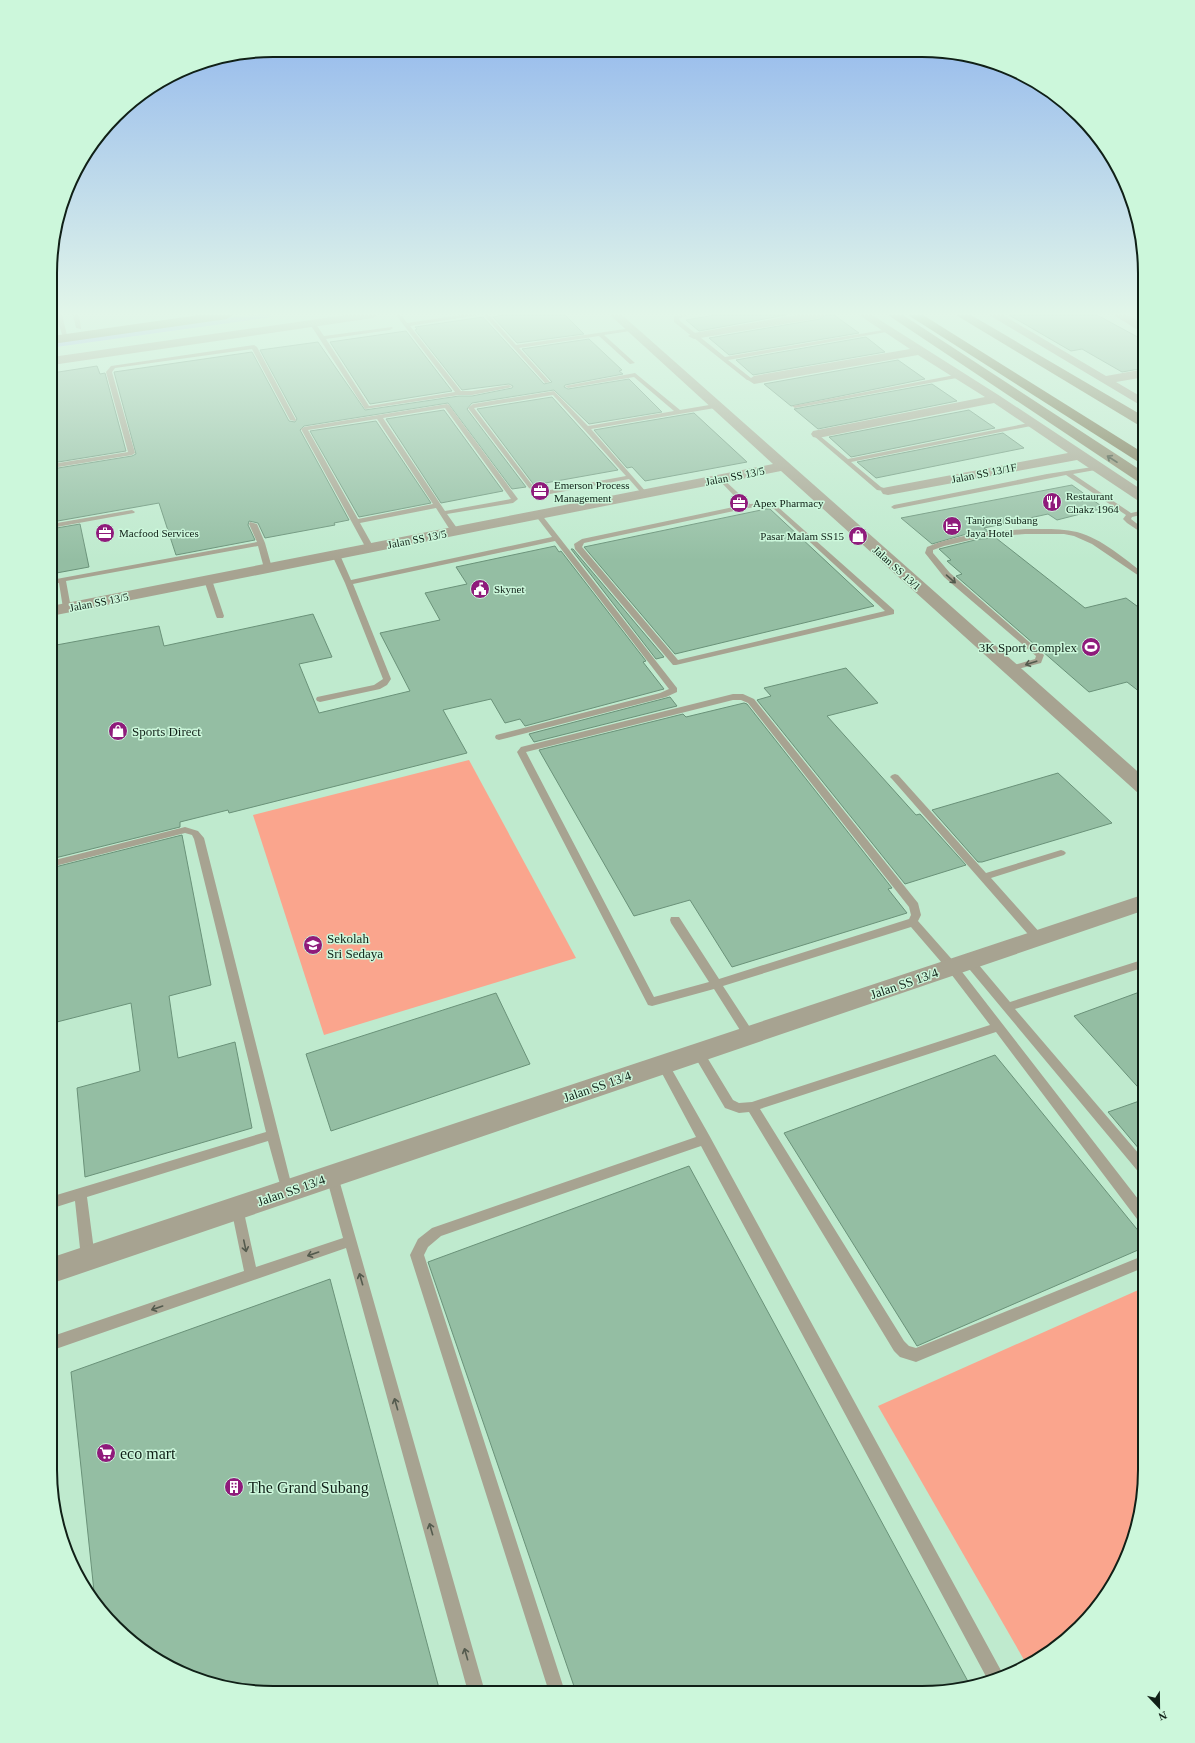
<svg xmlns="http://www.w3.org/2000/svg" width="1195" height="1743" viewBox="0 0 1195 1743" font-family="'Times New Roman',serif">
	<style>
		.green { fill: #faa58d }
		.lines { fill: none; stroke-linecap: round; stroke-linejoin: round }
		.stream { stroke: #a8b3f5; stroke-width: 5 }
		.building { fill: #94bea3; stroke: #6a9279 }
		.service { fill: #a7a391; fill-rule: evenodd }
		.minor { fill: #a7a391; fill-rule: evenodd }
		.secondary { fill: #8c866b; fill-rule: evenodd }
		.primary { fill: #797250; fill-rule: evenodd }
		.oneway { stroke: #3b4434 }
		.oneway2 { stroke: #545b4e }
		.labels { text-anchor: middle; stroke-width: 3; stroke-linejoin: round; paint-order: stroke }
		.far-street-label { font-size: 11px; fill: #102017; stroke: #ccf7db }
		.far-poi-label { font-size: 11px; fill: #102017; stroke: #ccf7db; text-anchor: start }
		.poi-label { font-size: 13px; fill: #102017; stroke: #ccf7db; text-anchor: start }
		.street-label { font-size: 13px; fill: #102017; stroke: #ccf7db }
		.near-poi-label { font-size: 16px; fill: #102017; stroke: #ccf7db; text-anchor: start }
		.rim { fill: none; stroke: #102017; stroke-width: 2 }
	</style>
	<rect width="100%" height="100%" fill="#bfeace"/>
	<!-- green -->
	<g class="green">
		<path d="M469 760 576 958 324 1035 253 815Z"/>
		<path d="M1145 1287V1485L1133 1542 1107 1594 1069 1638 1027 1665 878 1406Z"/>
	</g>
	<g class="lines">
		<!-- stream -->
		<path class="stream" d="M52 345 268 315"/>
	</g>
	<!-- building -->
	<g class="building">
		<path d="M503 315H565L584 334 517 343 493 317Z"/>
		<path d="M715 315H786L699 331 686 320Z"/>
		<path d="M826 315H834L859 333 729 355 709 338 820 319Z"/>
		<path d="M1009 315H1097L1145 341V368L1122 372 1082 349 1071 351Z"/>
		<path d="M483 317 544 384 552 382 522 349 589 339 622 370 619 371 623 374 565 385 564 387 568 389 629 379 662 412 589 424 554 390 472 403 467 409 526 487 512 489 448 403 304 426 300 430 349 520 334 523 335 525 265 538 258 523 249 521 248 525 255 540 176 555 159 503 52 522V469L132 456 136 454 114 372 252 352 289 421 295 422 297 419 260 350 318 342 365 410 459 396H472L512 388 513 386 509 384 462 390 415 330 417 329 415 327Z"/>
		<path d="M406 331 452 391 370 404 330 342Z"/>
		<path d="M866 337 885 352 753 375 736 360Z"/>
		<path d="M898 360 925 379 791 406 764 384Z"/>
		<path d="M97 366 100 374 105 373 126 451 52 463V373Z"/>
		<path d="M932 384 957 401 818 429 794 409Z"/>
		<path d="M552 397 618 470 534 485 477 409Z"/>
		<path d="M444 410 503 491 441 503 386 419Z"/>
		<path d="M969 410 995 428 851 457 829 437Z"/>
		<path d="M694 413 747 462 645 481 632 467 627 468 594 430Z"/>
		<path d="M376 421 431 503 359 517 310 431Z"/>
		<path d="M1003 433 1024 448 876 478 857 462Z"/>
		<path d="M1072 485 1104 508 1057 520 1048 514 984 528 988 531 963 535 932 544 901 518Z"/>
		<path d="M766 509H770L874 606 675 654 584 547Z"/>
		<path d="M80 524 89 567 51 574V529Z"/>
		<path d="M996 538 1085 608 1126 598 1145 612V696L1127 682 1089 692 956 576 962 574 947 561 951 560 939 549 979 539Z"/>
		<path d="M555 546 559 552 561 551 646 661 643 662 664 689 525 726 520 719 505 723 491 699 443 710 467 753 229 813 228 810 180 822V827L51 859V646L159 626 164 646 313 614 332 657 299 664 319 713 410 691 380 633 440 620 425 593 467 584 456 567Z"/>
		<path d="M571 549H573L664 657 656 659Z"/>
		<path d="M846 668 878 703 827 716 916 815 920 814 966 865 905 884 757 700 771 696 764 688Z"/>
		<path d="M670 697 677 706 534 742 529 734Z"/>
		<path d="M744 703 747 704 892 888 888 889 907 913 732 967 690 900 634 916 539 750 683 714 686 717Z"/>
		<path d="M1058 773 1112 823 982 862H978L932 810Z"/>
		<path d="M182 835 211 985 169 996 178 1058 235 1042 252 1128 85 1177 77 1088 140 1071 131 1003 53 1023 51 996V868Z"/>
		<path d="M1145 990V1095L1074 1016Z"/>
		<path d="M496 993 530 1064 331 1131 306 1054Z"/>
		<path d="M995 1055 1145 1239V1247L917 1346 784 1133Z"/>
		<path d="M1145 1099V1156L1108 1112Z"/>
		<path d="M689 1166 971 1687 922 1693 576 1692 428 1262Z"/>
		<path d="M330 1279 440 1692 244 1691 188 1676 138 1647 105 1617 95 1601 71 1372Z"/>
	</g>
	<g class="lines">
		<!-- service -->
		<g class="service">
			<path d="M56 315H62L68 339 63 338Z"/>
			<path d="M73 315H79L81 329 76 328Z"/>
			<path d="M396 315H401L407 323 461 315H478L410 326 461 391H472L509 385 512 387 472 395H459L365 409 310 324 311 323H315L324 336 392 327 393 328 390 330 326 339 369 406 455 392Z"/>
			<path d="M484 315H489L516 345 632 328 633 329 630 331 604 335 635 363 630 364 599 336 519 348 550 382 545 383Z"/>
			<path d="M689 315 679 318 680 321 725 357 889 329 892 331 728 360 751 378 756 379V381L747 380 674 322V316Z"/>
			<path d="M254 345 257 347 296 420 295 421 290 420 252 349 115 368 112 372 135 453 132 455 52 468V464L128 452 106 372 111 366Z"/>
			<path d="M635 373 680 410 715 404 718 406 715 408 591 429 647 493V495H643L629 479 550 494 536 492 529 488 468 408 473 404 554 391 588 426 674 411 634 377 568 388 565 386ZM553 395 626 476 550 490 540 489 533 486 474 408Z"/>
			<path d="M960 374 963 376 962 377 795 408 792 406Z"/>
			<path d="M447 404 449 405 518 499 513 503 447 514 459 531 455 533H452L436 508 360 523 374 548 367 550 301 429 304 427ZM445 408 511 499 445 511 383 418ZM377 419 433 504 358 519 308 430Z"/>
			<path d="M1034 422 1037 424 1036 425 851 462 881 487 890 490V492L877 490 814 436 816 433H820V436L848 459Z"/>
			<path d="M1099 466 1102 468 1101 469 1073 474 1131 513 1145 510V514L1132 517 1131 519 1145 530V535L1127 523 1123 519 1126 515 1066 475 894 509 891 507 894 505 1047 474Z"/>
			<path d="M721 477 750 504 766 503 778 507 894 610V614L676 665H673L575 549 574 544 582 539 743 505 719 480V478ZM766 507 774 509 885 611 678 660 582 547 584 543 748 508Z"/>
			<path d="M132 510 135 512 134 513 51 528V524Z"/>
			<path d="M539 513 541 514 677 688V692L666 697 499 740 496 739 495 737 496 735 660 693 669 689 555 541 353 584 391 679 387 685 380 689 320 702 317 701 316 699 317 697 374 685 383 679 345 583 332 555 333 553H336L340 555 351 580 552 537 535 515Z"/>
			<path d="M250 522 257 524 265 543 272 568 271 570H265L264 568 258 546 66 581 71 608 67 610 63 608 59 583 51 584V580L257 542 249 524Z"/>
			<path d="M1025 529C1042 529 1060 528 1077 532 1103 539 1124 559 1145 574V580L1092 544 1074 536 1064 534H1025L979 538 944 546 933 550V553L950 573 1044 655 1041 663 1010 671H1007V667L1035 659 1036 656 944 577 925 553 927 547C958 534 992 532 1025 529Z"/>
			<path d="M205 578H208L212 580 224 616 223 618H217L216 616 204 580Z"/>
			<path d="M733 694H743L754 699 918 903 921 915 918 921 956 964 1145 1208V1225L1140 1223 996 1032 760 1109 904 1341 909 1346 916 1348 1145 1255V1267L916 1362 900 1357 894 1351 749 1112 739 1113 725 1108 692 1052 694 1049 698 1047 702 1049 733 1100 739 1103 752 1102 990 1025 948 970 911 927 723 986 755 1035 753 1038 749 1039 745 1038 714 989 652 1006 648 1005 517 752 521 747ZM733 700H741L748 703 909 907 911 915 909 919 719 979 679 917H671L670 920 671 923 709 982 654 997 526 752Z"/>
			<path d="M895 774 898 775 986 873 1061 850 1064 851 1066 853 1064 855 991 878 1042 935 1043 938 1042 941H1034L892 779 890 777 892 775Z"/>
			<path d="M185 827 198 831 204 838 293 1191 291 1195 287 1197 283 1195 268 1141 87 1197 95 1258 93 1262 88 1264 83 1262 81 1258 75 1201 50 1209V1197L266 1132 194 839 192 835 185 833 51 867V861Z"/>
			<path d="M969 957 973 958 1010 1002 1145 959V967L1015 1009 1145 1161V1176L1141 1175 965 964 964 961 965 958Z"/>
			<path d="M663 1059 667 1061 709 1135 1004 1676 989 1682 701 1146 441 1236 428 1247 424 1255 565 1692H549L410 1255 418 1239 432 1228 696 1137 657 1064 659 1061Z"/>
			<path d="M332 1171 336 1172 338 1176 485 1692H468L346 1248 50 1351V1337L244 1271 231 1208 232 1204 237 1202 242 1204 243 1208 256 1267 343 1238 326 1176 328 1172Z"/>
		</g>
		<!-- minor -->
		<g class="minor">
			<path d="M346 315H378L373 318 52 365V357Z"/>
			<path d="M610 315H622L1145 778V795L1138 793 781 471 51 616V606L773 464Z"/>
			<path d="M797 315H825L820 318 694 339 688 336 694 333Z"/>
			<path d="M859 315H872L1000 396 1145 492V503L1140 502 1077 460 888 495 883 494 881 491 883 488 888 487 1068 453 994 403 818 438 813 437 811 434 813 431 818 430 985 397 918 355 754 384 748 380 754 376 910 349Z"/>
			<path d="M989 315H1003L1106 376 1145 369V377L1116 382 1145 399V408Z"/>
			<path d="M1114 315H1128L1144 325 1145 328 1140 330 1136 329Z"/>
			<path d="M1145 894V910L50 1284V1258Z"/>
		</g>
		<!-- secondary -->
		<g class="secondary">
			<path d="M199 315H233L227 319 52 344V336Z"/>
			<path d="M888 315H903L1145 473V484L1140 483Z"/>
			<path d="M956 315H971L1145 417V427L1140 426Z"/>
		</g>
		<!-- primary -->
		<path class="primary" d="M908 315H923L1145 454V464L1140 463Z"/>
	</g>
	<!-- one-way arrows -->
	<defs><path id="oneway-shaft" d="M-6 0H5M1.5-3L5.5 0L1.5 3" fill="none" stroke-width="1.6" stroke-linecap="round" stroke-linejoin="round"/></defs>
	<use class="oneway" href="#oneway-shaft" transform="translate(1112 459) rotate(-147)"/>
	<g class="oneway2">
		<use href="#oneway-shaft" transform="translate(951 579) rotate(41)"/>
		<use href="#oneway-shaft" transform="translate(1031 663) rotate(162)"/>
		<use href="#oneway-shaft" transform="translate(245 1246) rotate(78)"/>
		<use href="#oneway-shaft" transform="translate(313 1254) rotate(161)"/>
		<use href="#oneway-shaft" transform="translate(361 1279) rotate(-106)"/>
		<use href="#oneway-shaft" transform="translate(157 1308) rotate(161)"/>
		<use href="#oneway-shaft" transform="translate(396 1404) rotate(-106)"/>
		<use href="#oneway-shaft" transform="translate(431 1529) rotate(-106)"/>
		<use href="#oneway-shaft" transform="translate(466 1654) rotate(-106)"/>
	</g>
	<!-- sky -->
	<linearGradient id="sky" x2="0" y2="1"><stop stop-color="#8eb4ed"/><stop offset="0.56" stop-color="#e2f6e9"/><stop offset="1" stop-color="#e2f6e9" stop-opacity="0"/></linearGradient>
	<rect width="1195" height="560" fill="url(#sky)"/>
	<!-- icons -->
	<defs>
		<g id="office-disc" transform="scale(1)"><circle r="9.5" fill="#8f1b7b" stroke="#ccf7db"/><path d="M-6-3h4V-5.5h4V-3h4V5H-6ZM-1-4.5V-3h2v-1.5ZM-6 0V1H6V0Z" fill="#fff"/></g>
		<g id="restaurant-disc" transform="scale(1)"><circle r="9.5" fill="#8f1b7b" stroke="#ccf7db"/><path d="M-5-6h1v4h1v-4h1v4h1v-4h1v5L-1.5 .5V6h-2V.5L-5-1ZM5-6V6H3V1.5H1.5Q1.5-4 5-6Z" fill="#fff"/></g>
		<g id="hotel-disc" transform="scale(1)"><circle r="9.5" fill="#8f1b7b" stroke="#ccf7db"/><path d="M-6-4.5h1.5V1H6V5H4.5V3h-9V5H-6ZM-4 0a1.8 1.8 0 1 1 3.6 0ZM.5 0V-2.5h3Q6-2.5 6 0Z" fill="#fff"/></g>
		<g id="shop-disc" transform="scale(1)"><circle r="9.5" fill="#8f1b7b" stroke="#ccf7db"/><path d="M-5-2.5h2.3a2.7 3.5 0 0 1 5.4 0H5L5.5 6h-11ZM-1.5-2.5h3a1.5 2.3 0 0 0-3 0Z" fill="#fff"/></g>
		<g id="civic-disc" transform="scale(1)"><circle r="9.5" fill="#8f1b7b" stroke="#ccf7db"/><path d="M-.6-6.5H3V-4.5H.6V-3L4-1V1h2V6H-6V1h2V-1L-.6-3ZM-1.2 2.5V6h2.4V2.5Z" fill="#fff"/></g>
		<g id="stadium-disc" transform="scale(1)"><circle r="9.5" fill="#8f1b7b" stroke="#ccf7db"/><path d="M0-5a6.5 5 0 1 0 0 10a6.5 5 0 1 0 0-10ZM-3.5-1.8h7v3.6h-7Z" fill="#fff"/></g>
		<g id="school-disc" transform="scale(1)"><circle r="9.5" fill="#8f1b7b" stroke="#ccf7db"/><path d="M0-5L7-2L0 1L-7-2ZM-4 1L0 2.5L4 1V4Q0 6-4 4Z" fill="#fff"/></g>
		<g id="supermarket-disc" transform="scale(1)"><circle r="9.5" fill="#8f1b7b" stroke="#ccf7db"/><path d="M-6-5.5h2.5l.6 2H6L4.5 2H-2.5L-4.4-4H-6ZM-1.5 3.2a1.3 1.3 0 1 0 .1 0ZM3 3.2a1.3 1.3 0 1 0 .1 0Z" fill="#fff"/></g>
		<g id="building-disc" transform="scale(1)"><circle r="9.5" fill="#8f1b7b" stroke="#ccf7db"/><path d="M-4-6H4V6H1V3H-1V6H-4ZM-2.5-4.3h1.7v1.8h-1.7ZM.8-4.3h1.7v1.8H.8ZM-2.5-1h1.7V.8h-1.7ZM.8-1h1.7V.8H.8Z" fill="#fff"/></g>
	</defs>
	<g fill-rule="evenodd">
		<use href="#office-disc" x="540" y="491"/>
		<use href="#restaurant-disc" x="1052" y="502"/>
		<use href="#office-disc" x="739" y="503"/>
		<use href="#hotel-disc" x="952" y="526"/>
		<use href="#office-disc" x="105" y="533"/>
		<use href="#shop-disc" x="858" y="536"/>
		<use href="#civic-disc" x="480" y="589"/>
		<use href="#stadium-disc" x="1091" y="647"/>
		<use href="#shop-disc" x="118" y="731"/>
		<use href="#school-disc" x="313" y="945"/>
		<use href="#supermarket-disc" x="106" y="1453"/>
		<use href="#building-disc" x="234" y="1487"/>
	</g>
	<g class="labels">
		<!-- far-street labels -->
		<g class="far-street-label">
			<text transform="translate(984 473) rotate(-11)" y="4">Jalan SS 13/1F</text>
			<text transform="translate(735 476) rotate(-11)" y="4">Jalan SS 13/5</text>
			<text transform="translate(417 539) rotate(-11)" y="4">Jalan SS 13/5</text>
			<text transform="translate(897 568) rotate(42)" y="4">Jalan SS 13/1</text>
			<text transform="translate(99 602) rotate(-11)" y="4">Jalan SS 13/5</text>
		</g>
		<!-- far-poi labels -->
		<g class="far-poi-label">
			<text x="554" y="489">Emerson Process<tspan x="554" dy="13">Management</tspan></text>
			<text x="1066" y="500">Restaurant<tspan x="1066" dy="13">Chakz 1964</tspan></text>
			<text x="753" y="507">Apex Pharmacy</text>
			<text x="966" y="524">Tanjong Subang<tspan x="966" dy="13">Jaya Hotel</tspan></text>
			<text x="119" y="537">Macfood Services</text>
			<text x="844" y="540" text-anchor="end">Pasar Malam SS15</text>
			<text x="494" y="593">Skynet</text>
		</g>
		<!-- poi labels -->
		<g class="poi-label">
			<text x="1077" y="652" text-anchor="end">3K Sport Complex</text>
			<text x="132" y="736">Sports Direct</text>
			<text x="327" y="943">Sekolah<tspan x="327" dy="15">Sri Sedaya</tspan></text>
		</g>
		<!-- street labels -->
		<g class="street-label">
			<text transform="translate(904 983) rotate(-19)" y="5">Jalan SS 13/4</text>
			<text transform="translate(597 1086) rotate(-19)" y="5">Jalan SS 13/4</text>
			<text transform="translate(291 1190) rotate(-19)" y="5">Jalan SS 13/4</text>
		</g>
		<!-- near-poi labels -->
		<g class="near-poi-label">
			<text x="120" y="1459">eco mart</text>
			<text x="248" y="1493">The Grand Subang</text>
		</g>
	</g>
	<!-- crop -->
	<path d="M0 0H1195V1743H0ZM273 57H922A216 216 0 0 1 1138 273V1470A216 216 0 0 1 922 1686H273A216 216 0 0 1 57 1470V273A216 216 0 0 1 273 57Z" fill="#ccf7db" fill-rule="evenodd"/>
	<path class="rim" d="M273 57H922A216 216 0 0 1 1138 273V1470A216 216 0 0 1 922 1686H273A216 216 0 0 1 57 1470V273A216 216 0 0 1 273 57Z"/>
	<!-- north arrow -->
	<g transform="translate(1159 1707) rotate(158)" stroke="#ccf7db" stroke-width="3" paint-order="stroke">
	<path d="M0-3L7 15L0 10L-7 15Z" fill="#102017"/>
	<text y="-6" font-size="11" font-weight="bold" text-anchor="middle" fill="#102017">N</text>
	</g>
</svg>
